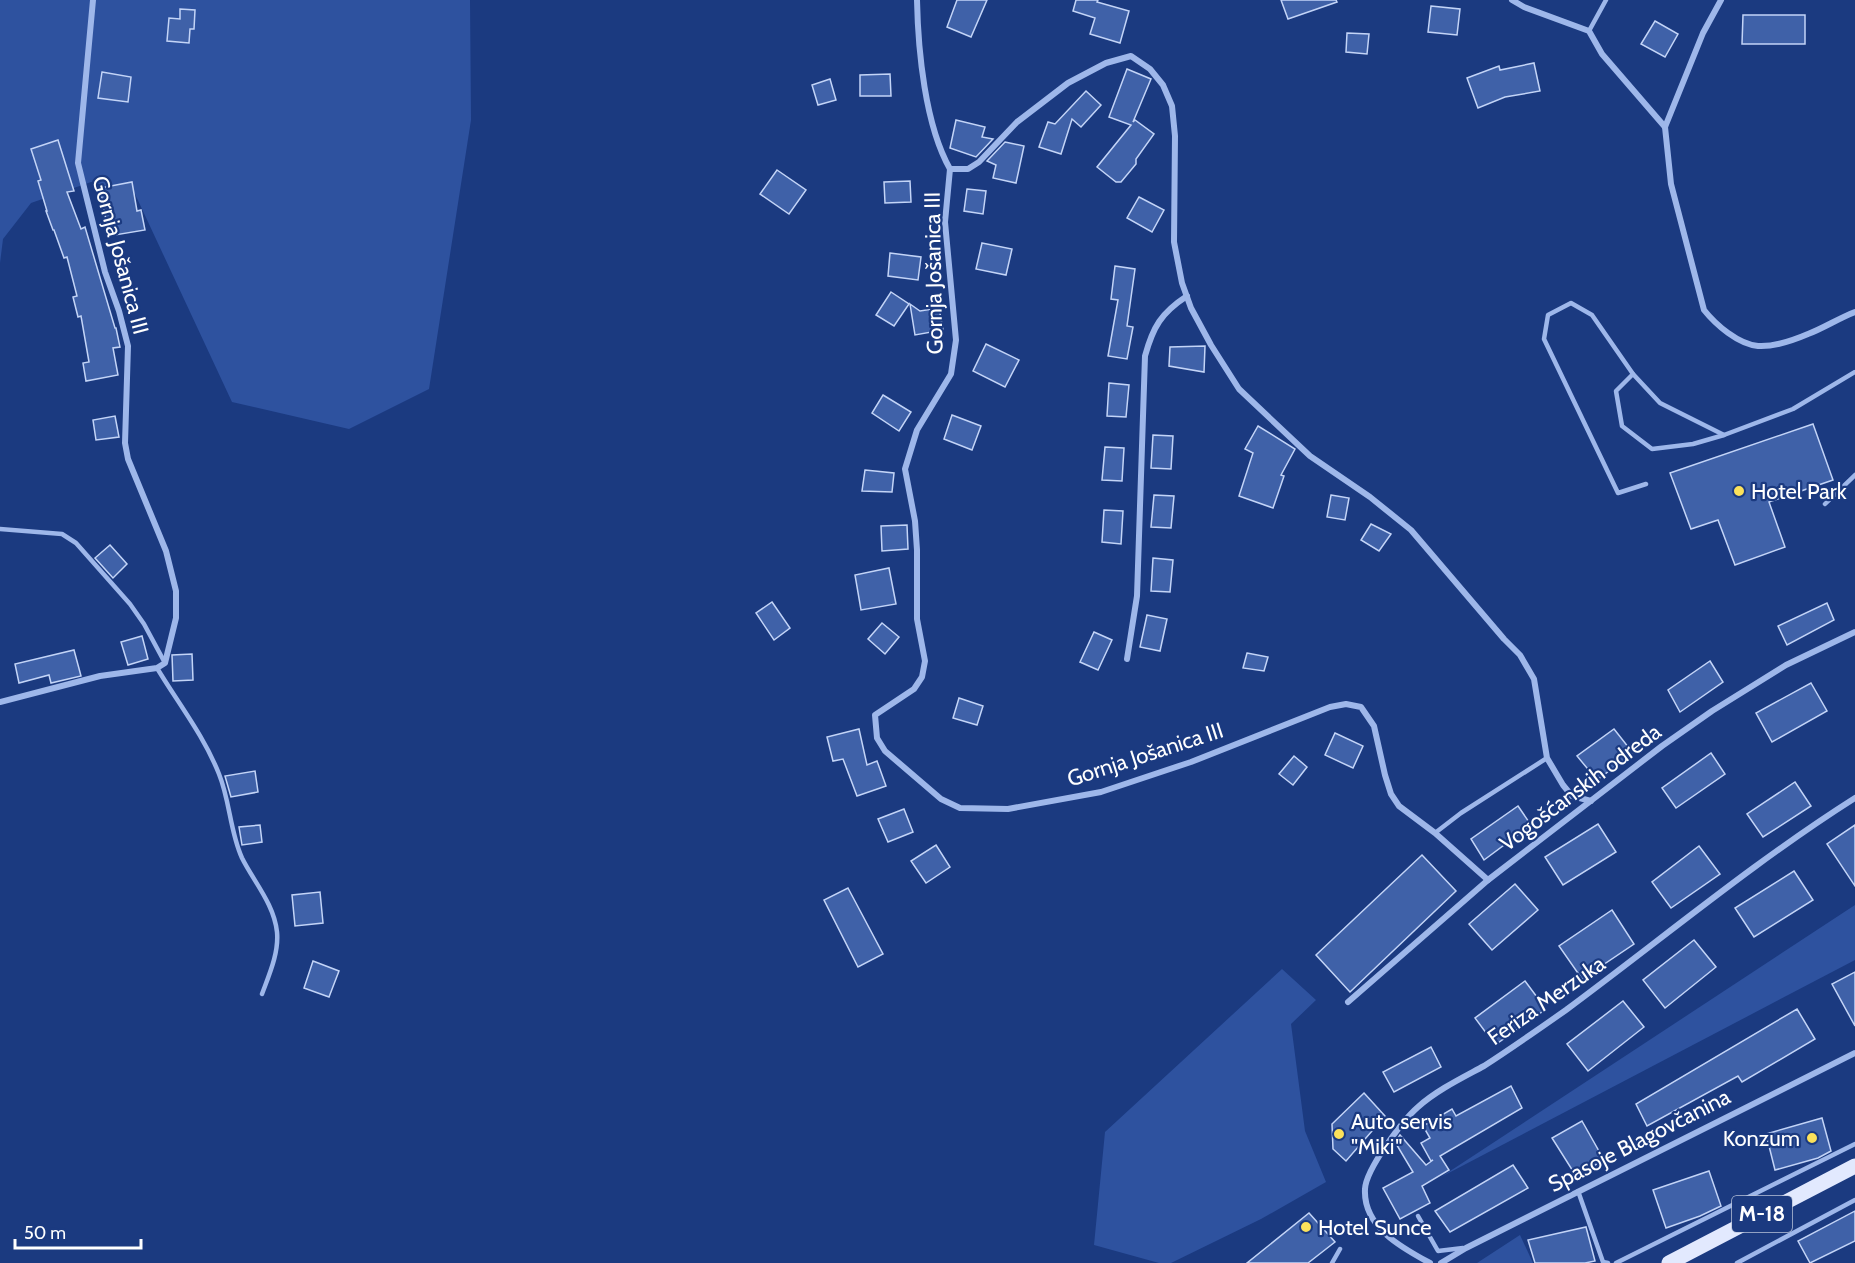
<svg xmlns="http://www.w3.org/2000/svg" width="1855" height="1263" viewBox="0 0 1855 1263" font-family="Cabin,sans-serif">
	<style>
		.green { fill: #2e529f }
		.building { fill: #3f61a8; stroke: #c3d4f7; stroke-width: 1.5 }
		.lines { fill: none; stroke-linecap: round; stroke-linejoin: round }
		.service { stroke: #9eb7ea; stroke-width: 4.5 }
		.minor { stroke: #9eb7ea; stroke-width: 6 }
		.primary { stroke: #e2e9fe; stroke-width: 15 }
		.poi-dot { fill: #fbe15b; stroke: #1b3a80; stroke-width: 2 }
		.labels { text-anchor: middle; stroke-width: 4.5; stroke-linejoin: round; paint-order: stroke }
		.shield { fill: #1b3a80; stroke: #bbc4d9; stroke-width: 1.5 }
		.shield-label { font-size: 21px; font-weight: bold; fill: #fff }
		.street-label { font-size: 22px; fill: #fff; stroke: #1b3a80 }
		.poi-label { font-size: 22px; fill: #fff; stroke: #1b3a80; text-anchor: start }
	</style>
	<rect width="100%" height="100%" fill="#1b3a80"/>
	<!-- green -->
	<g class="green">
		<path d="M0 0H470L471 120 429 389 349 429 232 402 135 194 91 182 31 203 3 239 0 263Z"/>
		<path d="M1855 905V960L1441 1177Z"/>
		<path d="M1282 969 1316 1000 1291 1024 1305 1131 1326 1182 1261 1219 1171 1263H1159L1094 1245 1105 1132Z"/>
		<path d="M1520 1235 1533 1263H1477Z"/>
	</g>
	<!-- building -->
	<g class="building">
		<path d="M957 0H987L971 37 947 27Z"/>
		<path d="M1076 0H1098L1097 2 1129 11 1120 43 1090 34 1095 18 1073 11Z"/>
		<path d="M1281 0H1336L1337 2 1288 19Z"/>
		<path d="M1431 6 1460 9 1457 35 1428 32Z"/>
		<path d="M180 9 195 10 194 29H190L189 43 167 41 169 18 180 19Z"/>
		<path d="M1743 15H1805V44H1742Z"/>
		<path d="M1655 21 1678 34 1665 57 1641 44Z"/>
		<path d="M1347 33 1369 34 1367 54 1346 52Z"/>
		<path d="M1534 63 1540 91 1505 97 1478 108 1467 78 1499 66 1500 70Z"/>
		<path d="M1127 69 1151 79 1133 122 1135 120 1154 134 1136 159V164L1121 182H1116L1097 167 1131 125 1109 117Z"/>
		<path d="M102 72 131 77 128 102 98 98Z"/>
		<path d="M890 74 891 96H860V75Z"/>
		<path d="M830 79 836 100 818 105 812 85Z"/>
		<path d="M1086 91 1101 105 1081 127 1072 119 1061 154 1039 147 1048 122 1055 124Z"/>
		<path d="M956 120 985 127 982 137 993 139 976 157 950 148Z"/>
		<path d="M58 140 74 191 67 192 81 229 85 227 115 328H116L120 347 113 348 118 375 86 381 83 363 89 362 81 316 78 317 73 297 77 296 67 257 64 258 54 230H53L46 211H47L38 181 41 180 31 149Z"/>
		<path d="M1005 142 1024 146 1016 183 993 178 996 165 987 161Z"/>
		<path d="M777 170 806 190 789 214 760 194Z"/>
		<path d="M910 181 911 202 885 203 884 182Z"/>
		<path d="M132 182 137 211 141 210 145 230 109 236 100 188Z"/>
		<path d="M967 189 986 191 983 214 964 211Z"/>
		<path d="M1139 197 1164 210 1152 232 1127 218Z"/>
		<path d="M982 243 1012 249 1006 275 976 269Z"/>
		<path d="M890 253 921 257 918 280 888 276Z"/>
		<path d="M1115 266 1135 269 1127 326 1133 327 1127 359 1108 356 1118 300 1111 299Z"/>
		<path d="M891 292 909 304 894 326 876 315Z"/>
		<path d="M910 304 920 311 939 308 943 330 915 335Z"/>
		<path d="M986 344 1019 360 1005 387 973 371Z"/>
		<path d="M1205 346 1204 372 1169 366 1170 347Z"/>
		<path d="M1109 383 1129 385 1126 417 1107 416Z"/>
		<path d="M883 395 911 412 899 431 872 413Z"/>
		<path d="M952 415 981 426 972 450 944 439Z"/>
		<path d="M115 416 119 437 96 440 93 420Z"/>
		<path d="M1813 424 1833 480 1769 502 1785 547 1735 565 1718 520 1691 529 1670 473Z"/>
		<path d="M1258 426 1295 449 1281 475 1284 476 1273 508 1239 496 1253 453 1245 449Z"/>
		<path d="M1153 435 1173 436 1171 469 1151 468Z"/>
		<path d="M1105 447 1124 448 1122 481 1102 480Z"/>
		<path d="M865 470 894 473 892 492 862 491Z"/>
		<path d="M1154 495 1174 496 1171 528 1151 527Z"/>
		<path d="M1331 495 1349 498 1345 520 1327 517Z"/>
		<path d="M1104 510 1123 511 1121 544 1102 542Z"/>
		<path d="M1371 524 1391 534 1379 551 1361 540Z"/>
		<path d="M907 525 908 549 882 551 881 526Z"/>
		<path d="M110 545 127 564 113 578 95 558Z"/>
		<path d="M1153 558 1173 560 1170 592 1151 591Z"/>
		<path d="M889 568 896 604 861 610 855 575Z"/>
		<path d="M772 602 790 628 774 640 756 613Z"/>
		<path d="M1827 603 1834 620 1787 645 1778 626Z"/>
		<path d="M1147 615 1167 619 1160 651 1140 647Z"/>
		<path d="M882 623 899 637 885 654 868 639Z"/>
		<path d="M1094 632 1112 640 1098 670 1080 662Z"/>
		<path d="M142 636 148 659 128 665 121 642Z"/>
		<path d="M74 650 81 676 51 683 49 675 19 683 15 664Z"/>
		<path d="M1247 653 1268 657 1264 671 1243 668Z"/>
		<path d="M192 654 193 680 173 681 172 655Z"/>
		<path d="M1710 661 1723 682 1680 712 1668 690Z"/>
		<path d="M1811 683 1827 711 1772 742 1756 713Z"/>
		<path d="M959 698 983 706 977 725 953 718Z"/>
		<path d="M859 729 867 765 877 761 886 786 857 796 843 759 833 761 827 737Z"/>
		<path d="M1614 729 1633 753 1597 780 1577 756Z"/>
		<path d="M1335 733 1363 746 1353 768 1325 755Z"/>
		<path d="M1711 753 1725 774 1676 808 1662 788Z"/>
		<path d="M1294 756 1307 767 1293 785 1279 774Z"/>
		<path d="M255 771 258 792 231 797 225 776Z"/>
		<path d="M1795 782 1811 806 1763 837 1747 814Z"/>
		<path d="M1518 806 1531 825 1484 860 1471 839Z"/>
		<path d="M904 809 913 832 888 842 878 819Z"/>
		<path d="M1598 824 1616 852 1563 885 1545 857Z"/>
		<path d="M260 825 262 842 242 845 239 827Z"/>
		<path d="M1855 825V886L1827 844Z"/>
		<path d="M936 845 950 867 926 883 911 861Z"/>
		<path d="M1699 846 1720 874 1671 908 1652 882Z"/>
		<path d="M1422 855 1456 891 1350 992 1316 955Z"/>
		<path d="M1794 871 1813 900 1754 937 1735 908Z"/>
		<path d="M1515 884 1538 910 1492 950 1469 924Z"/>
		<path d="M848 888 883 954 858 967 824 900Z"/>
		<path d="M320 892 323 923 295 926 292 895Z"/>
		<path d="M1612 910 1634 944 1582 979 1559 946Z"/>
		<path d="M1694 940 1716 967 1665 1008 1643 980Z"/>
		<path d="M313 961 339 971 329 997 304 988Z"/>
		<path d="M1855 972V1026L1832 984Z"/>
		<path d="M1525 981 1546 1009 1495 1045 1475 1018Z"/>
		<path d="M1623 1001 1644 1027 1588 1071 1567 1044Z"/>
		<path d="M1797 1009 1815 1039 1742 1082 1738 1076 1647 1126 1636 1104Z"/>
		<path d="M1431 1047 1441 1067 1394 1092 1383 1072Z"/>
		<path d="M1511 1086 1522 1108 1440 1156 1449 1170 1422 1186 1430 1203 1400 1219 1383 1188 1413 1172 1395 1142 1400 1135 1426 1165 1433 1160 1431 1161 1421 1143 1430 1138 1423 1126 1452 1109 1456 1116Z"/>
		<path d="M1364 1093 1385 1116 1346 1161 1333 1149 1332 1124Z"/>
		<path d="M1822 1118 1831 1151 1818 1158 1775 1170 1766 1134Z"/>
		<path d="M1582 1121 1604 1160 1576 1176 1552 1138Z"/>
		<path d="M1513 1165 1528 1188 1450 1232 1435 1211Z"/>
		<path d="M1709 1171 1721 1206 1700 1216 1666 1228 1653 1190Z"/>
		<path d="M1855 1211V1241L1810 1263 1798 1241Z"/>
		<path d="M1309 1213 1335 1242 1308 1263H1247Z"/>
		<path d="M1586 1227 1595 1261 1585 1263H1535L1528 1240Z"/>
	</g>
	<g class="lines">
		<!-- service -->
		<g class="service">
			<path d="M1589 31 1606 0"/>
			<path d="M1633 374 1616 391 1622 426 1652 449 1693 444 1724 435"/>
			<path d="M1646 484 1618 493 1544 339 1548 315 1571 303 1592 315 1633 374 1660 403 1724 435 1793 409 1855 372"/>
			<path d="M1825 504 1855 475"/>
			<path d="M0 529 62 534 76 543 130 604 144 624 165 663"/>
			<path d="M157 668C178 703 204 736 219 774 230 801 230 832 242 858 254 882 274 904 277 932 279 953 269 975 262 994"/>
			<path d="M1435 833 1461 813 1547 758"/>
			<path d="M1578 1191 1603 1262 1608 1263"/>
			<path d="M1418 1216 1438 1251 1463 1248"/>
			<path d="M1332 1263 1340 1249"/>
			<path d="M1616 1263 1855 1144"/>
			<path d="M1737 1263 1855 1200"/>
		</g>
		<!-- minor -->
		<g class="minor">
			<path d="M917 0C918 50 925 125 950 169H968L979 162 1017 122 1068 83 1106 63 1131 56 1150 69 1163 85 1172 106 1175 136 1174 242 1182 283 1191 308 1211 345 1239 389 1310 456 1370 497 1411 530 1504 639 1520 655 1534 679 1547 758 1563 785 1572 796 1591 801"/>
			<path d="M1512 0 1524 7 1589 31 1602 54 1665 127"/>
			<path d="M1721 0 1703 33 1665 127 1671 184 1704 310C1716 325 1738 344 1758 346 1774 347 1794 340 1808 334 1824 328 1839 318 1855 312"/>
			<path d="M950 169 945 222 956 340 951 374 917 430 905 469 915 521 917 550V619L925 661 922 677 914 689 875 715 877 738 885 751 941 799 960 808 1008 809 1101 792 1191 762 1330 707 1346 704 1361 707 1374 726 1385 775 1391 794 1399 806 1435 833 1488 880"/>
			<path d="M1127 659 1137 596 1145 356C1153 327 1161 313 1187 296"/>
			<path d="M0 702 100 676 157 668 165 663 176 618V591L166 551 128 459 125 443 128 346 119 311 105 272 78 163 93 0"/>
			<path d="M1348 1002 1488 880 1662 746 1712 711 1786 665 1855 632"/>
			<path d="M1430 1263C1402 1248 1363 1227 1365 1189 1366 1169 1403 1120 1418 1107 1437 1090 1462 1078 1484 1066 1512 1048 1539 1029 1566 1010 1662 939 1754 862 1855 798"/>
			<path d="M1441 1263 1466 1248 1855 1053"/>
		</g>
		<!-- primary -->
		<path class="primary" d="M1669 1263 1855 1166"/>
	</g>
	<!-- markers -->
	<g class="poi-dot">
		<circle cx="1739" cy="491" r="6"/>
		<circle cx="1339" cy="1134" r="6"/>
		<circle cx="1812" cy="1138" r="6"/>
		<circle cx="1306" cy="1227" r="6"/>
	</g>
	<g class="labels">
		<!-- shield labels -->
		<rect class="shield" x="1732" y="1196" width="60" height="36" rx="4.5"/>
		<g class="shield-label">
			<text x="1762" y="1221">M-18</text>
		</g>
		<!-- street labels -->
		<g class="street-label">
			<text transform="translate(121 255) rotate(75)" y="8">Gornja Jošanica III</text>
			<text transform="translate(933 273) rotate(-91)" y="8">Gornja Jošanica III</text>
			<text transform="translate(1145 754) rotate(-18)" y="8">Gornja Jošanica III</text>
			<text transform="translate(1580 787) rotate(-37)" y="8">Vogošćanskih odreda</text>
			<text transform="translate(1546 1000) rotate(-35)" y="8">Feriza Merzuka</text>
			<text transform="translate(1639 1140) rotate(-27)" y="8">Spasoje Blagovčanina</text>
		</g>
		<!-- poi labels -->
		<g class="poi-label">
			<text x="1751" y="499">Hotel Park</text>
			<text x="1351" y="1129">Auto servis<tspan x="1351" dy="25">"Miki"</tspan></text>
			<text x="1800" y="1146" text-anchor="end">Konzum</text>
			<text x="1318" y="1235">Hotel Sunce</text>
		</g>
	</g>
	<!-- scale -->
	<path d="M15 1239v9h126v-9" fill="none" stroke="#ffffff" stroke-width="3"/>
	<text x="24" y="1239" font-size="18" fill="#ffffff" stroke="#1b3a80" stroke-width="4.5" paint-order="stroke">50 m</text>
</svg>
